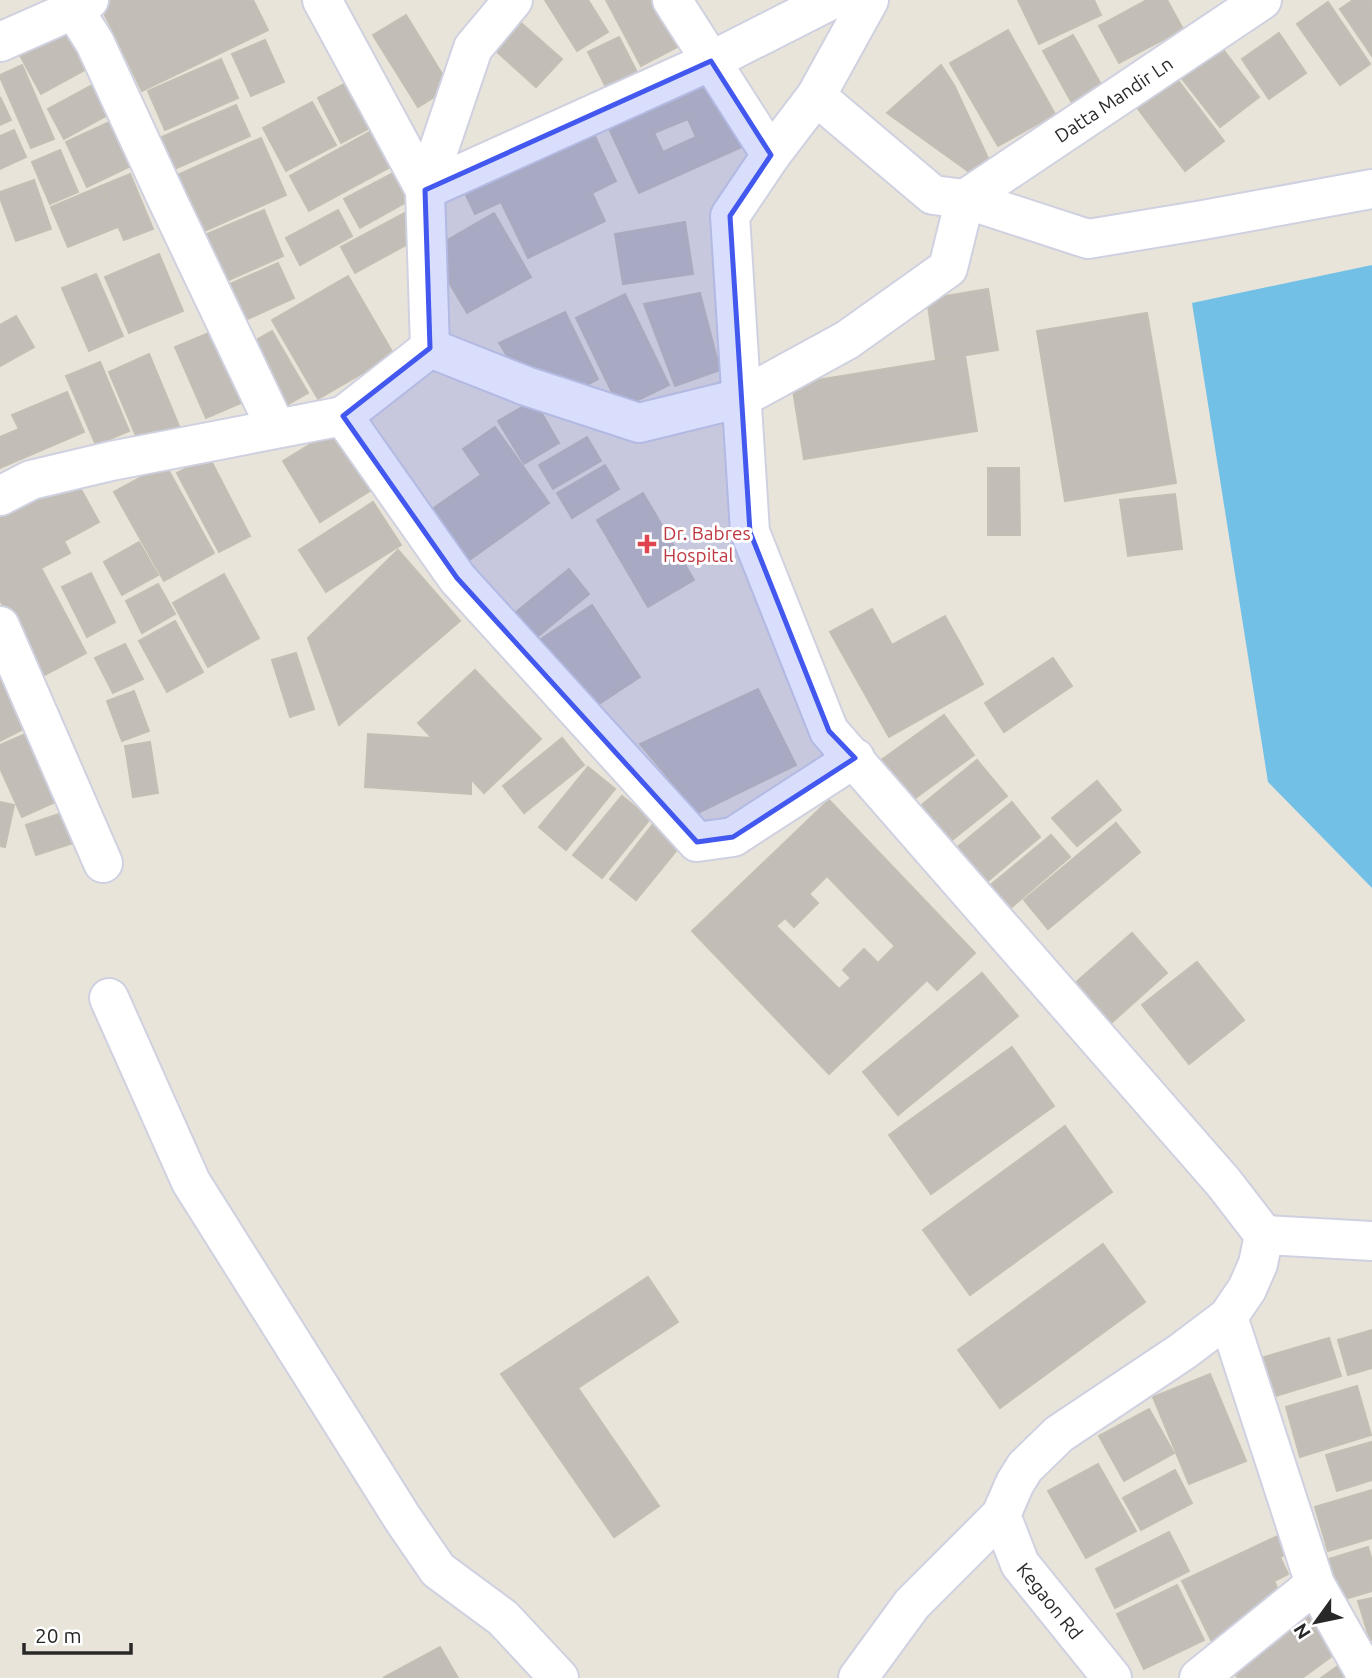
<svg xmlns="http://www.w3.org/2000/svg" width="1372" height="1678" viewBox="0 0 1372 1678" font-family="Ubuntu,sans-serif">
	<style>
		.water { fill: #72c0e6 }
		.building { fill: #c2bdb7; stroke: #c4bfb4; stroke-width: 2; fill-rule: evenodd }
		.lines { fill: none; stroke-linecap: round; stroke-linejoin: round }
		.minor-casing { stroke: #cfd1e0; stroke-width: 42 }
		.minor { stroke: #fff; stroke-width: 38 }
		.marked { fill: #4358ee; fill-opacity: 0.2; stroke: #4358ee; stroke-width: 5; stroke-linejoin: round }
		.health-dot { fill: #e0444e; stroke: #fff; stroke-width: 2.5 }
		.labels { text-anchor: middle; stroke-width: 6; stroke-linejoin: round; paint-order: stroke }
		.street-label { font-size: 19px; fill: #282828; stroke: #fff }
		.health-label { font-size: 19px; fill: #be3a42; stroke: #fff; text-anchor: start }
	</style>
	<rect width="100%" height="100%" fill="#e9e4da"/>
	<!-- water -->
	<path class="water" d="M1372 265V888L1268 782 1192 303Z"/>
	<!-- building -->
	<g class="building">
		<path d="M111 0H253L268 30 142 91 100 5Z"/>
		<path d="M545 0H588L608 32 577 51Z"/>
		<path d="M606 0H658L681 45 641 66Z"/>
		<path d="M1018 0H1094L1101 15 1039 44Z"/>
		<path d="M1147 0H1167L1183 29 1119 63 1099 26Z"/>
		<path d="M1353 0H1372V56L1340 9Z"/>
		<path d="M1328 2 1370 64 1340 85 1297 24Z"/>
		<path d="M406 15 450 87 418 107 373 35Z"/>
		<path d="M512 15 562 59 536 87 487 43Z"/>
		<path d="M66 23 90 67 41 94 17 50Z"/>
		<path d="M1008 30 1055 114 998 146 950 63Z"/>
		<path d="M1279 33 1306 73 1269 99 1242 59Z"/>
		<path d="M1073 35 1102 86 1072 103 1043 51Z"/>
		<path d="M619 37 642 82 611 97 588 52Z"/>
		<path d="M265 40 284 82 251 96 232 54Z"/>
		<path d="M1216 40 1259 97 1220 127 1176 71Z"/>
		<path d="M221 59 238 98 165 130 148 91Z"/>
		<path d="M22 65 54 139 31 148 0 77V75Z"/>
		<path d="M941 65 954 85 988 158 972 174 887 113Z"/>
		<path d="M1168 67 1224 141 1185 171 1129 97Z"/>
		<path d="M709 70 744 146 639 193 604 118ZM688 119 696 137 663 152 654 133Z"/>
		<path d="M361 75 385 120 341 143 318 98Z"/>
		<path d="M96 83 113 112 64 139 48 109Z"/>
		<path d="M0 97 11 120 0 125Z"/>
		<path d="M312 102 336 145 286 171 263 128Z"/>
		<path d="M236 105 250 136 170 171 157 139Z"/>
		<path d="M118 118 139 162 87 187 66 142Z"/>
		<path d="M590 126 616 181 592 193 605 221 528 258 501 202 475 214 462 187Z"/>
		<path d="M14 130 26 157 0 169V136Z"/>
		<path d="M373 130 392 166 309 211 290 176Z"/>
		<path d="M261 138 286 195 191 237 166 180Z"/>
		<path d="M60 150 78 192 50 204 32 162Z"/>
		<path d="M393 173 408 201 360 228 344 199Z"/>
		<path d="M130 174 153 229 124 240 101 186Z"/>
		<path d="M34 180 51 229 16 241 0 198V192Z"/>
		<path d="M101 186 118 227 68 247 51 207Z"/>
		<path d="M264 210 283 256 220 284 200 237Z"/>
		<path d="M338 210 352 236 300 265 286 238Z"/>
		<path d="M410 210 424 235 355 273 341 247Z"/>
		<path d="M494 213 531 277 467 313 430 250Z"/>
		<path d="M685 222 693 274 623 284 615 234Z"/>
		<path d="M159 254 183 311 129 333 105 277Z"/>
		<path d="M278 263 294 298 239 323 223 287Z"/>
		<path d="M96 274 123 336 89 351 62 288Z"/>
		<path d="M348 276 394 355 318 399 272 320Z"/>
		<path d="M988 289 998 350 936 360 927 299Z"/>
		<path d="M700 293 720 370 675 386 644 304Z"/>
		<path d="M625 294 669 385 620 409 576 318Z"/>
		<path d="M565 312 598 379 574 392 522 380 499 343Z"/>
		<path d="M1147 313 1176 483 1065 501 1037 331Z"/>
		<path d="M16 316 34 347 0 366V325Z"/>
		<path d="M272 331 308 393 278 410 242 348Z"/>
		<path d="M211 332 241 403 206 418 175 347Z"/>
		<path d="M149 354 179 426 139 443 109 372Z"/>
		<path d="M965 356 977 431 804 459 792 384Z"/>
		<path d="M100 362 129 431 96 445 66 376Z"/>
		<path d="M67 392 84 432 0 468V437L19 429 12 415Z"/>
		<path d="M534 400 559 443 524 464 498 421Z"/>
		<path d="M495 427 549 503 461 566 425 514 481 475 463 449Z"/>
		<path d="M335 429 373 489 320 522 283 461Z"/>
		<path d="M587 437 601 461 553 489 539 465Z"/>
		<path d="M209 457 250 536 219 552 177 473Z"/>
		<path d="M165 464 214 553 164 581 114 492Z"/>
		<path d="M605 465 619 489 572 518 557 493Z"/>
		<path d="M988 468H1019L1020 535H988Z"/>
		<path d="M73 475 99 522 64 541 70 553 41 568 86 653 41 677 0 600V504Z"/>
		<path d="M643 493 694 580 648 607 597 520Z"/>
		<path d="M1175 494 1182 549 1128 556 1120 500Z"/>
		<path d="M373 502 401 545 326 592 299 550Z"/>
		<path d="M139 542 158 575 122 595 104 562Z"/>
		<path d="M398 550 460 621 339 725 308 638Z"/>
		<path d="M569 569 589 594 531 642 510 617Z"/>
		<path d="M91 573 115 622 87 637 62 587Z"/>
		<path d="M224 574 259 638 208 667 173 603Z"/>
		<path d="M158 584 175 614 142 633 126 601Z"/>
		<path d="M592 605 640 677 587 712 538 641Z"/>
		<path d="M872 609 892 645 945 616 983 684 889 737 830 632Z"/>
		<path d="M175 621 203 672 167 692 139 641Z"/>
		<path d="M125 644 143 679 113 693 95 658Z"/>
		<path d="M296 653 314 709 290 717 272 660Z"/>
		<path d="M1053 658 1072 686 1004 732 985 703Z"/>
		<path d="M0 661 33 724 0 741Z"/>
		<path d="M475 670 541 739 484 793 471 779V794L365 787 368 734 432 738 418 723Z"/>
		<path d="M758 689 796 765 698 813 640 744Z"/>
		<path d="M134 691 149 731 122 741 107 701Z"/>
		<path d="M944 715 974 755 903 807 873 766Z"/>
		<path d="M32 731 62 799 22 817 0 768V745Z"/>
		<path d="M562 738 584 765 524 813 503 786Z"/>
		<path d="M150 742 158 793 133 797 125 746Z"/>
		<path d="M977 760 1007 796 947 844 918 808Z"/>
		<path d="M588 767 615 789 566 850 539 827Z"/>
		<path d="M1097 781 1121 810 1077 846 1052 818Z"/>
		<path d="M622 796 650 819 602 878 573 855Z"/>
		<path d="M829 800 975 953 937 990 927 980 829 1074 692 931ZM827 876 895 946 878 963 864 949 843 970 851 978 839 989 776 926 785 918 794 927 818 903 809 894Z"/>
		<path d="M0 802 14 805 5 847 0 846Z"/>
		<path d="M1012 802 1040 837 983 885 954 850Z"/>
		<path d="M62 813 73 843 36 855 26 825Z"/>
		<path d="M654 823 681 845 636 900 610 879Z"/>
		<path d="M1116 823 1140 852 1048 929 1024 900Z"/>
		<path d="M1051 835 1070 857 1006 912 987 888Z"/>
		<path d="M1132 933 1167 973 1110 1024 1074 984Z"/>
		<path d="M1197 962 1244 1020 1189 1064 1142 1005Z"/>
		<path d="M982 973 1018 1016 898 1115 863 1072Z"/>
		<path d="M1012 1047 1054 1106 931 1194 889 1135Z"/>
		<path d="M1065 1126 1112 1192 970 1295 923 1230Z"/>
		<path d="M1103 1244 1145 1302 1000 1408 958 1350Z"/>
		<path d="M648 1277 678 1322 578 1388 659 1506 614 1537 501 1374Z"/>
		<path d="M1372 1330V1368L1348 1375 1338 1340Z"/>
		<path d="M1329 1338 1341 1376 1266 1399 1254 1360Z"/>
		<path d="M1210 1374 1246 1461 1189 1484 1153 1397Z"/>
		<path d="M1357 1386 1371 1435 1300 1457 1286 1407Z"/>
		<path d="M1149 1409 1174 1453 1124 1481 1099 1436Z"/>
		<path d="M1371 1442 1372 1480 1337 1491 1326 1455Z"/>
		<path d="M1098 1464 1136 1531 1086 1558 1048 1491Z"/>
		<path d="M1175 1470 1192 1503 1141 1530 1123 1498Z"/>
		<path d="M1372 1490V1538L1328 1551 1315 1507Z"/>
		<path d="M1169 1532 1189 1571 1115 1608 1096 1569Z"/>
		<path d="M1284 1533 1292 1551 1280 1557 1288 1574 1274 1581 1280 1594 1215 1648 1182 1581Z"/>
		<path d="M1368 1547 1372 1561V1591L1342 1600 1329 1559Z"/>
		<path d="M1177 1585 1204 1640 1144 1669 1117 1614Z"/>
		<path d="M1372 1598V1640H1370L1358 1601Z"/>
		<path d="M1310 1611 1339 1651 1302 1678H1238L1231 1668Z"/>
		<path d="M440 1647 458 1678H383Z"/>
		<path d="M1348 1659 1361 1678H1321Z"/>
	</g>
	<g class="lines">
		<!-- minor casing -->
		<g class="minor-casing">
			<g id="minor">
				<path d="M68 0 95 43 166 197 276 428"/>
				<path d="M322 0 425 190 711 61 771 155"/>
				<path d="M672 0 711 61 831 0"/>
				<path d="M0 42 75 9 89 0"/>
				<path d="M816 96 933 195 965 199 1088 239 1203 220 1372 189"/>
				<path id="s1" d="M430 348 526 386 639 423 741 398 847 340 948 268 965 199 1262 0"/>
				<path d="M343 416 430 348 425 190 473 48 513 0"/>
				<path d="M0 496 31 480 111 461 343 416 457 578 697 842 733 837 855 758"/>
				<path d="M0 626 103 863"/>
				<path d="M109 998 191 1182 403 1519 438 1570 503 1618 559 1678"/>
				<path d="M1264 1235 1372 1241"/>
				<path d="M1228 1317 1315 1584 1368 1678"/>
				<path id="s2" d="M1001 1515 1020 1564 1112 1678"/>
				<path d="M858 1678 912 1604 1001 1515 1015 1483 1025 1467 1059 1434 1183 1351 1228 1317 1247 1289 1258 1264 1264 1235 1224 1183 829 731 750 532 730 216 771 155 816 96 869 0"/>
				<path d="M1199 1678 1315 1584"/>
			</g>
		</g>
		<!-- minor -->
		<use href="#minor" class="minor"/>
	</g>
	<!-- marked area -->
	<path class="marked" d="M711 61 771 155 730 216 750 532 829 731 855 758 733 837 697 842 457 578 343 416 430 348 425 190Z"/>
	<!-- markers -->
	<path class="health-dot" d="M643.5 533.5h7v7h7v7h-7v7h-7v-7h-7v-7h7z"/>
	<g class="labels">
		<!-- street labels -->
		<g class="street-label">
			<text dy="7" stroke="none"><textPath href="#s1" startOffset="822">Datta Mandir Ln</textPath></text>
			<text dy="7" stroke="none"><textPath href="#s2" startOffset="100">Kegaon Rd</textPath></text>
		</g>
		<!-- health labels -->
		<g class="health-label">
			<text x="663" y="540">Dr. Babres<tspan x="663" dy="22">Hospital</tspan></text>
		</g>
	</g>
	<!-- north arrow -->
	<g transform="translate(1316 1622) rotate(237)" stroke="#ffffff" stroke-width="5" paint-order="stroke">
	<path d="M0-5L12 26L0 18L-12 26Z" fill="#282828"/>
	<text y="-10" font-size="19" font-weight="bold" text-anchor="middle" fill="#282828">N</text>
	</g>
	<!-- scale -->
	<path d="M24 1643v10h107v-10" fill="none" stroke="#282828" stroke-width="3.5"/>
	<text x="35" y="1643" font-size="21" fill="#282828" stroke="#ffffff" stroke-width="5" paint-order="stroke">20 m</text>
</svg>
